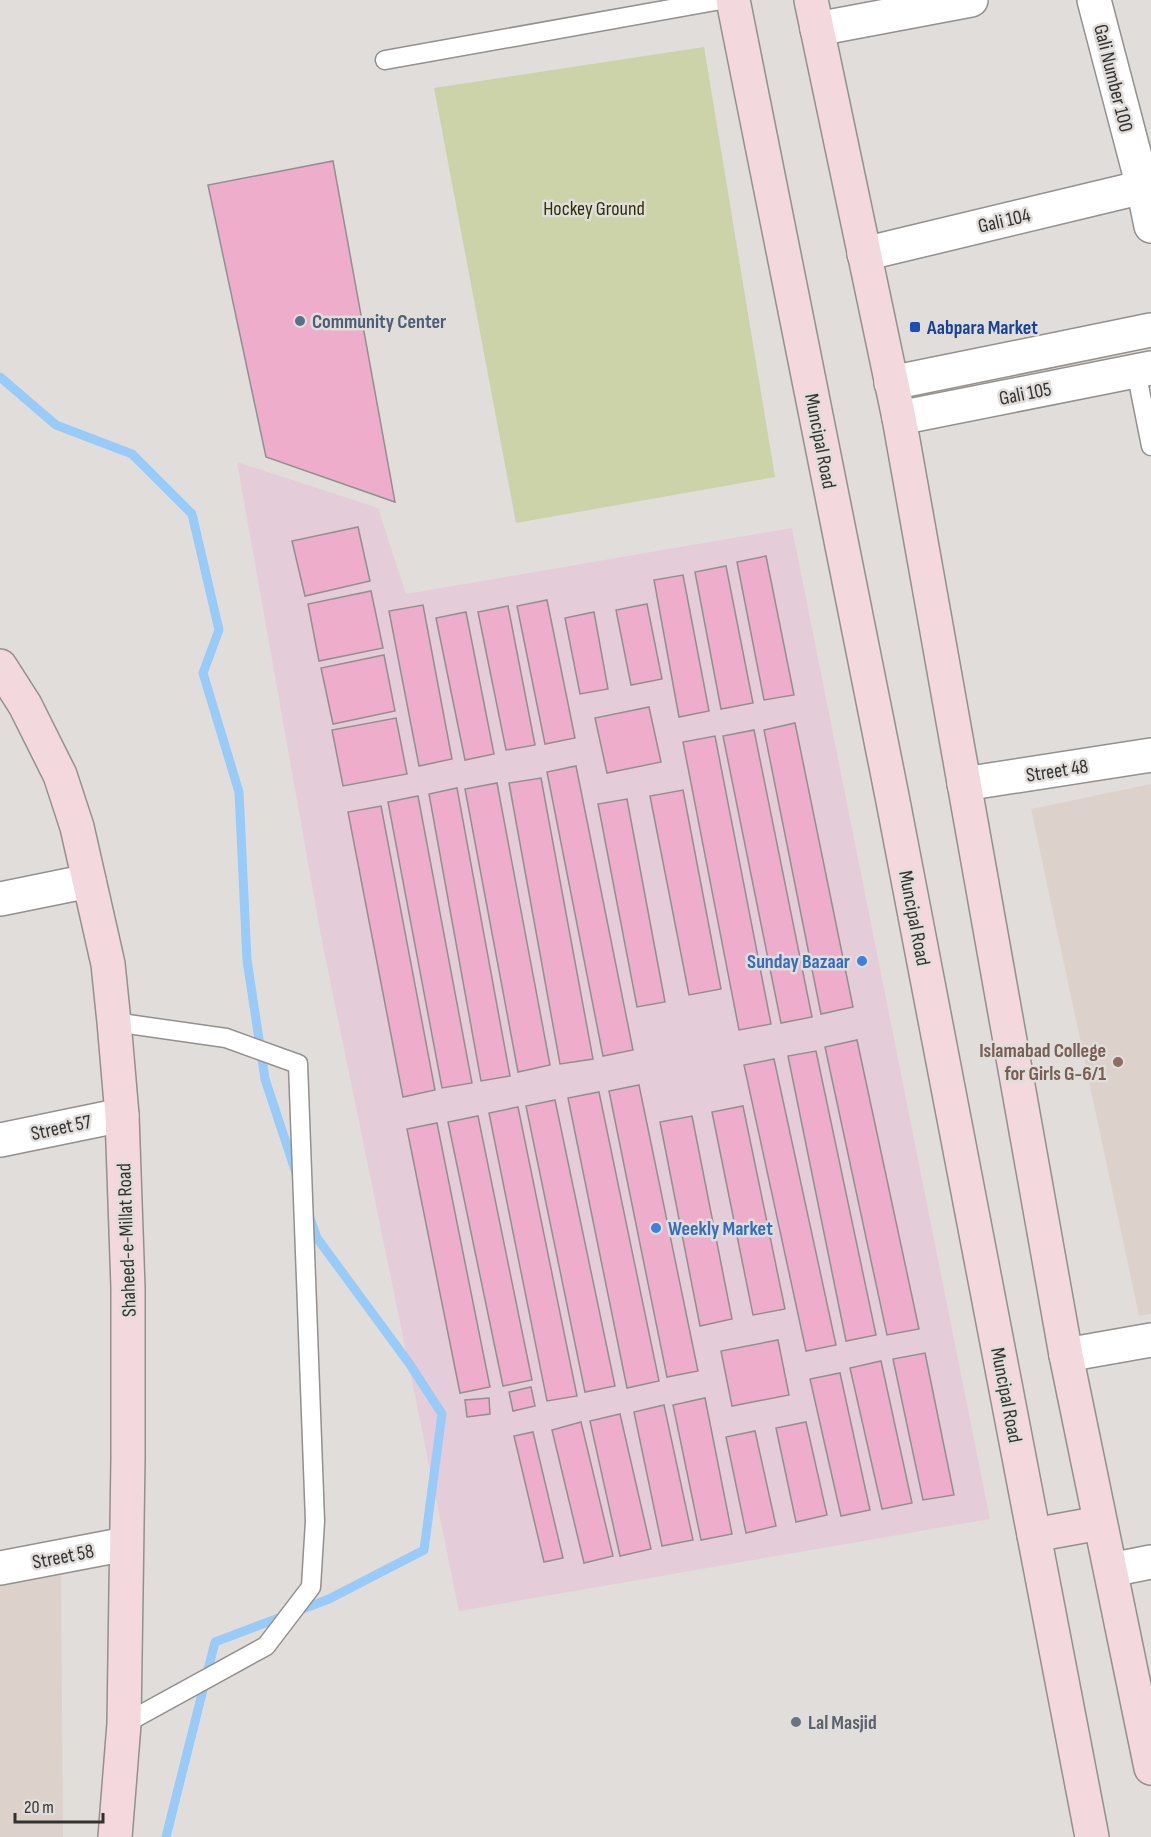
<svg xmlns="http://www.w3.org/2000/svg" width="1151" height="1837" viewBox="0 0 1151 1837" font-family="'Sofia Sans Condensed',sans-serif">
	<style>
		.commercial { fill: #e4cdd9 }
		.built { fill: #ddd2cb }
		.green { fill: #ccd3a9 }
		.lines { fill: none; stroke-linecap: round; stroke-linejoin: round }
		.stream { stroke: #98cbf8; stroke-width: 9 }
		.building { fill: #edadcb; stroke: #938f90; stroke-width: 1.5 }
		.lane-casing { stroke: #93908d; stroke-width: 21 }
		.street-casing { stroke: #93908d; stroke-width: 36 }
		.secondary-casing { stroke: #93908d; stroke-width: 36 }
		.lane { stroke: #fff; stroke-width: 18 }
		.street { stroke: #fff; stroke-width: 33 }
		.secondary { stroke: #f3d8de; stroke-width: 33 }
		.service-dot { fill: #5c6f8a; stroke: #e1dddb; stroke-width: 2 }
		.transit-dot { fill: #1a4fb4; stroke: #e1dddb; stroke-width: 2 }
		.shop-dot { fill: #3f7fe0; stroke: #e1dddb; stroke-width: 2 }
		.education-dot { fill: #8d6e63; stroke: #e1dddb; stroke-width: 2 }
		.worship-dot { fill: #6b7280; stroke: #e1dddb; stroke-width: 2 }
		.labels { text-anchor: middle; stroke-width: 5; stroke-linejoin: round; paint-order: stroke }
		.street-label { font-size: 20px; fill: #343231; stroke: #e1dddb }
		.park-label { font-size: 20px; fill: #2d3100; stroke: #e1dddb }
		.service-label { font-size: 20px; font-weight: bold; fill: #4e5e75; stroke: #e1dddb; text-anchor: start }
		.transit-label { font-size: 20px; font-weight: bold; fill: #164399; stroke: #e1dddb; text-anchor: start }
		.shop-label { font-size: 20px; font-weight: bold; fill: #366cbe; stroke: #e1dddb; text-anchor: end }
		.education-label { font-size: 20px; font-weight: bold; fill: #785e54; stroke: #e1dddb; text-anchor: end }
		.worship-label { font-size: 20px; font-weight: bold; fill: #5b616d; stroke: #e1dddb; text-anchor: start }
	</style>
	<rect width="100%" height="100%" fill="#e1dddb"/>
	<!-- commercial -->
	<path class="commercial" d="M237 462 378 508 406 594 792 528 990 1519 459 1611 321 936Z"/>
	<!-- built -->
	<g class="built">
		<path d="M1151 784V1314L1139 1316 1031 809Z"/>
		<path d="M61 1570 63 1837H0V1581Z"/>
	</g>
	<!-- green -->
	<path class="green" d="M704 47 775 477 516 523 434 88Z"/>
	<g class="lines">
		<!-- stream -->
		<g class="stream">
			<path d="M0 377 56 425 132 454 192 514 219 630 203 673 239 792 247 960 265 1079 297 1176"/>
			<path d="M166 1837 215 1642 329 1599 424 1550 442 1414 409 1363 317 1238 309 1215"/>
		</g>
	</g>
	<!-- building -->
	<g class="building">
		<path d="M333 161 395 502 266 457 208 185Z"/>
		<path d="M358 527 370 581 305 596 292 541Z"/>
		<path d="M766 556 794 695 764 700 737 562Z"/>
		<path d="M726 566 753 703 721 709 695 572Z"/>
		<path d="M683 575 709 711 679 717 654 580Z"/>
		<path d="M371 591 383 648 319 661 308 604Z"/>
		<path d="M547 600 575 738 545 744 517 606Z"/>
		<path d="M647 604 662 679 631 685 616 610Z"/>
		<path d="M423 605 452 759 419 766 389 611Z"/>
		<path d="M508 606 535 745 506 750 478 612Z"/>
		<path d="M466 612 494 754 465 760 436 618Z"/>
		<path d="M594 612 608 689 580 694 565 618Z"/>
		<path d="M384 655 395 711 333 724 321 668Z"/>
		<path d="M649 707 661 762 607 773 595 718Z"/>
		<path d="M396 718 407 774 343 786 332 730Z"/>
		<path d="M795 723 853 1007 821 1014 764 730Z"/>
		<path d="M754 730 812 1017 781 1023 723 736Z"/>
		<path d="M715 736 771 1024 739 1030 683 742Z"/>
		<path d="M576 766 633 1050 603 1056 547 772Z"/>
		<path d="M541 778 593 1059 560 1064 509 783Z"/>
		<path d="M497 783 550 1065 518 1072 465 789Z"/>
		<path d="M457 788 510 1076 481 1081 429 794Z"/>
		<path d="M683 790 721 989 689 995 650 796Z"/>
		<path d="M418 796 472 1083 442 1088 388 802Z"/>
		<path d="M627 799 665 1002 637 1007 598 804Z"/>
		<path d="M381 806 435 1090 403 1097 348 812Z"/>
		<path d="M857 1040 919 1329 887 1335 825 1047Z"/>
		<path d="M816 1051 876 1335 846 1341 788 1056Z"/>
		<path d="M774 1059 836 1345 806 1351 744 1065Z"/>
		<path d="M639 1085 698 1371 667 1377 609 1091Z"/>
		<path d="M599 1092 659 1381 627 1388 568 1098Z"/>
		<path d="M555 1100 615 1386 585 1392 526 1106Z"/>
		<path d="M743 1106 785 1309 753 1315 712 1112Z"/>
		<path d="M518 1107 577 1396 547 1401 489 1113Z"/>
		<path d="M478 1116 532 1380 503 1386 448 1122Z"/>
		<path d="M692 1116 732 1319 700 1326 660 1122Z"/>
		<path d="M437 1123 490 1387 460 1393 407 1129Z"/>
		<path d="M778 1340 789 1395 732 1406 721 1351Z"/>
		<path d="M925 1353 954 1495 923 1500 893 1359Z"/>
		<path d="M881 1361 912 1503 882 1509 850 1368Z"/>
		<path d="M840 1373 870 1510 841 1516 810 1379Z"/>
		<path d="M531 1387 535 1406 513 1411 509 1392Z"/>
		<path d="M489 1398 490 1414 467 1417 465 1400Z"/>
		<path d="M705 1398 732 1534 701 1540 673 1405Z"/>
		<path d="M664 1405 693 1540 662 1546 634 1412Z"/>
		<path d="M620 1414 651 1549 620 1556 590 1421Z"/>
		<path d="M581 1422 613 1556 584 1563 552 1430Z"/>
		<path d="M806 1422 827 1515 796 1522 776 1428Z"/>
		<path d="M755 1431 776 1526 746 1533 726 1437Z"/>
		<path d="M533 1432 563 1558 544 1562 514 1436Z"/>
	</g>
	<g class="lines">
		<!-- lane casing -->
		<g class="lane-casing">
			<g id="lane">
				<path d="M385 60 721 0"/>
				<path d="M1136 371 1151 446"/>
				<path d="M114 1022 226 1038 298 1064 315 1521 311 1587 266 1646 124 1724"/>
			</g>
		</g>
		<!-- street casing -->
		<g class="street-casing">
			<g id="street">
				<path d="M1094 0 1143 187 1151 226"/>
				<path d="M817 29 971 0"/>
				<path d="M864 254 1143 187"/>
				<path d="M891 383 1151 330"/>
				<path d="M899 418 1151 368"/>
				<path d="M964 784 1151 755"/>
				<path d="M0 899 89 881"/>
				<path d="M0 1140 122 1115"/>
				<path d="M1066 1355 1151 1340"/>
				<path d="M0 1568 126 1544"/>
				<path d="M1111 1570 1151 1562"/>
			</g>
		</g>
		<!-- secondary casing -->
		<g class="secondary-casing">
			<g id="secondary">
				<path d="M733 0 892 796 1092 1837"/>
				<path d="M811 0 899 418 1066 1355 1151 1768"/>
				<path d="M0 666 25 705 60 775 77 827 108 964 114 1022 122 1115 128 1288V1458L124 1724 115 1837"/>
				<path d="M1034 1535 1100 1523"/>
			</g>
		</g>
		<!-- lane -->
		<use href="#lane" class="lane"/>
		<!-- street -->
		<use href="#street" class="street"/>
		<!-- secondary -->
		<use href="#secondary" class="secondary"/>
	</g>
	<!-- markers -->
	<circle class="service-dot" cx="300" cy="321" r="6"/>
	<rect class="transit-dot" x="909" y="321" width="12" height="12" rx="3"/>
	<g class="shop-dot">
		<circle cx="862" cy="961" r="6"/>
		<circle cx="656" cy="1228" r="6"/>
	</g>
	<circle class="education-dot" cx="1118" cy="1062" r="6"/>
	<circle class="worship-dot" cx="796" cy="1722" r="6"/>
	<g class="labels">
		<!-- street labels -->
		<g class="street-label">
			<text transform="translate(1114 78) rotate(76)" y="7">Gali Number 100</text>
			<text transform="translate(1004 220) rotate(-13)" y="7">Gali 104</text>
			<text transform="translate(1025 393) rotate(-11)" y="7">Gali 105</text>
			<text transform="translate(821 441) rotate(79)" y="7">Muncipal Road</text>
			<text transform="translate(1057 770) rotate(-9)" y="7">Street 48</text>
			<text transform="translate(915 918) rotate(79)" y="7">Muncipal Road</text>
			<text transform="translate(61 1127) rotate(-12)" y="7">Street 57</text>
			<text transform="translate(126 1240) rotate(-92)" y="7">Shaheed-e-Millat Road</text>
			<text transform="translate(1007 1395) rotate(79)" y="7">Muncipal Road</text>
			<text transform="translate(63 1556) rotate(-11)" y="7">Street 58</text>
		</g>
		<!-- park labels -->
		<g class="park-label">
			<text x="594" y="215">Hockey Ground</text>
		</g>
		<!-- service labels -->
		<g class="service-label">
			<text x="312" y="328">Community Center</text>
		</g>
		<!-- transit labels -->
		<g class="transit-label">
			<text x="927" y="334">Aabpara Market</text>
		</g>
		<!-- shop labels -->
		<g class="shop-label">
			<text x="850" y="968">Sunday Bazaar</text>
			<text x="668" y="1235" text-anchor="start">Weekly Market</text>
		</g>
		<!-- education labels -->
		<g class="education-label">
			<text x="1106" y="1057">Islamabad College<tspan x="1106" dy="23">for Girls G-6/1</tspan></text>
		</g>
		<!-- worship labels -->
		<g class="worship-label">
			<text x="808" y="1729">Lal Masjid</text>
		</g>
	</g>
	<!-- scale -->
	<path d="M15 1813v9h88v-9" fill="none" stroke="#343231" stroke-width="3"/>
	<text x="24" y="1813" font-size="18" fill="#343231" stroke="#e1dddb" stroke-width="4.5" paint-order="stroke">20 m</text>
</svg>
